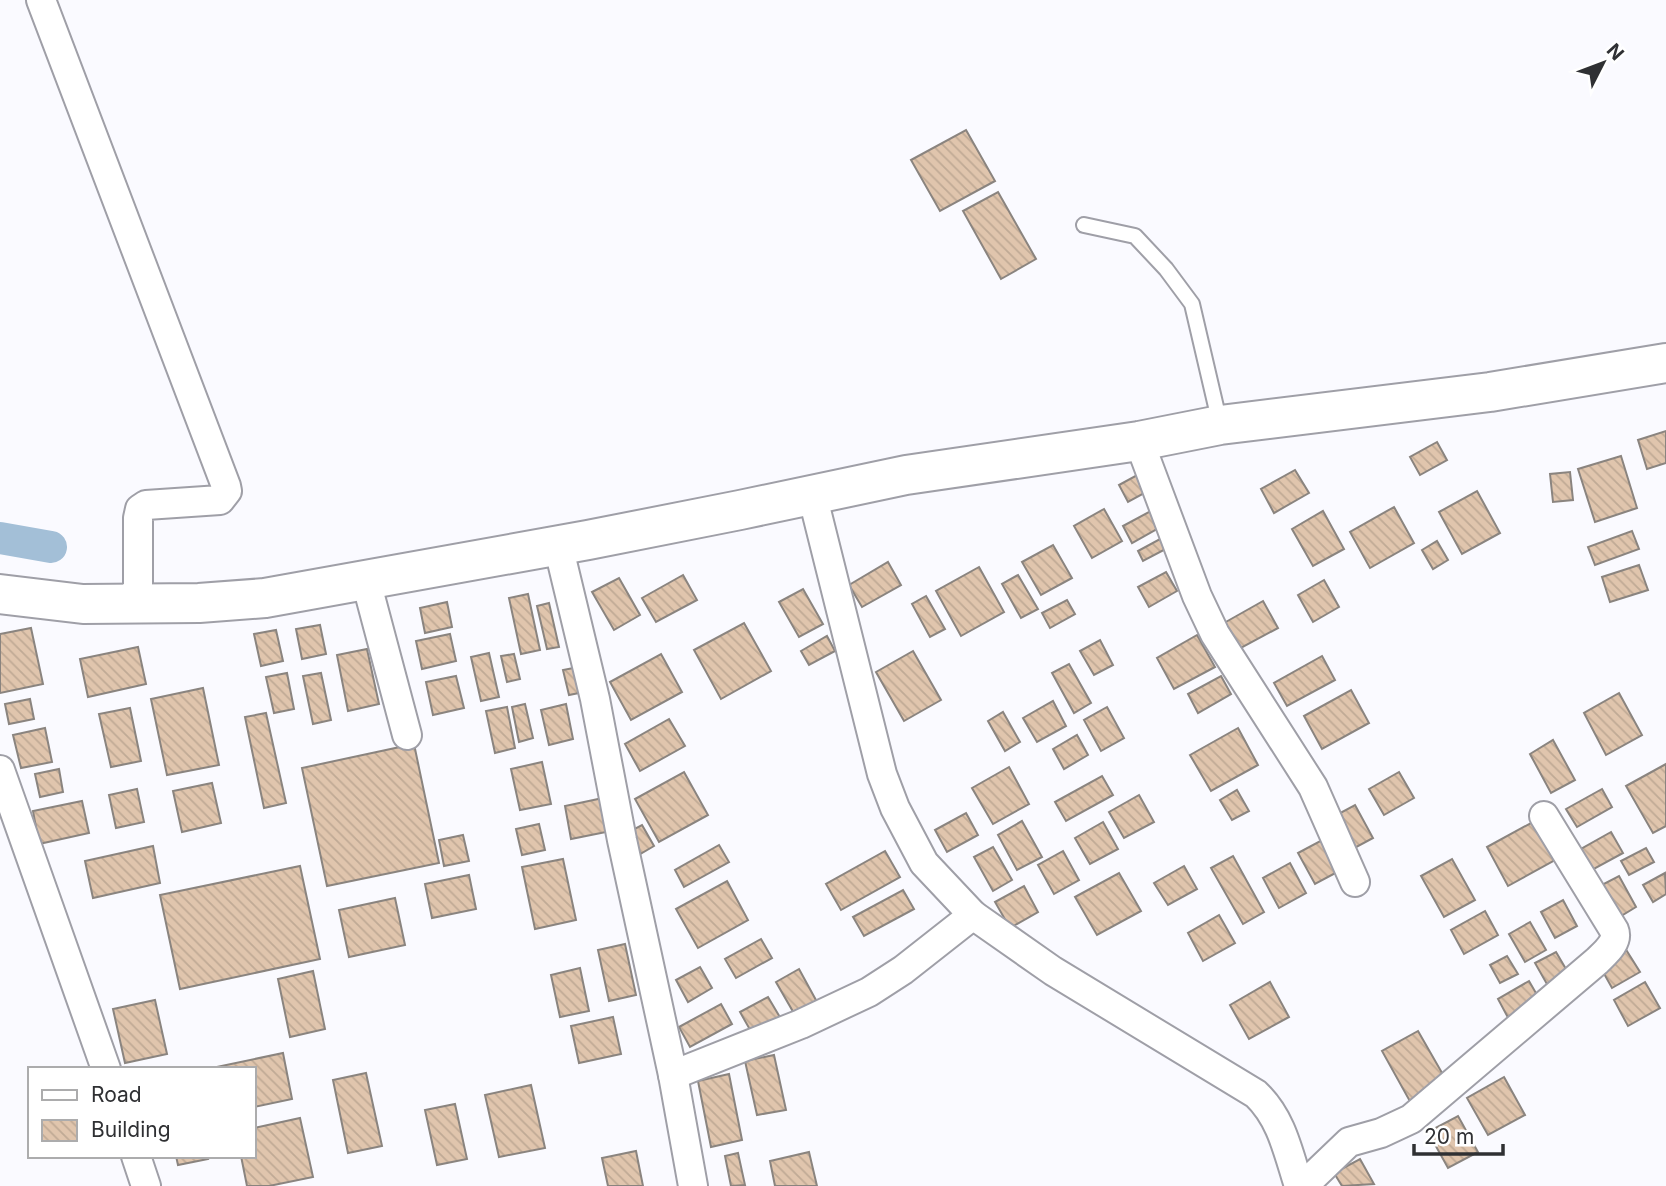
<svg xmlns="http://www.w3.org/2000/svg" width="1666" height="1186" viewBox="0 0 1666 1186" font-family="Inter,sans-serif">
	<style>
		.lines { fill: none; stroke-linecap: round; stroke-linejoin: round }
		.canal { stroke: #a3bfd7; stroke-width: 32 }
		.building { fill: url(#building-back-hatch); stroke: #8a847f; stroke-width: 2 }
		.service-casing { stroke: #9f9fa7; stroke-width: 18 }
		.minor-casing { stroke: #9f9fa7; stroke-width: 32 }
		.secondary-casing { stroke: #9f9fa7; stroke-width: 42 }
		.service { stroke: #fff; stroke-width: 14 }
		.minor { stroke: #fff; stroke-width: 28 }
		.secondary { stroke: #fff; stroke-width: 38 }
	</style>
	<defs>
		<pattern id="building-back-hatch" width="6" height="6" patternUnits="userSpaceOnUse" patternTransform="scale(1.75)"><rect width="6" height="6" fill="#e0c5ad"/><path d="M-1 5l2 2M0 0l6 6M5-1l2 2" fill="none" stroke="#c0aa95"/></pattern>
	</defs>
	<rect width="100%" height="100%" fill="#fafaff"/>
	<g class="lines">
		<!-- canal -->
		<path class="canal" d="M0 538 51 547"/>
	</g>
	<!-- building -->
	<g class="building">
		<path d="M966 130 995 181 940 211 911 160Z"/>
		<path d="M998 192 1036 259 1001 279 963 211Z"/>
		<path d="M1666 431V463L1647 469 1638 440Z"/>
		<path d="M1437 442 1447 460 1420 475 1410 457Z"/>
		<path d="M1621 456 1637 508 1595 522 1578 469Z"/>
		<path d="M1150 468 1159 485 1128 502 1119 485Z"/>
		<path d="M1295 470 1309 493 1274 513 1261 489Z"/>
		<path d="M1570 472 1573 500 1553 502 1550 474Z"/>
		<path d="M1477 491 1500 533 1462 554 1439 512Z"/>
		<path d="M1162 505 1171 521 1132 543 1123 526Z"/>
		<path d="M1394 507 1414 543 1370 568 1350 532Z"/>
		<path d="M1104 509 1122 541 1092 558 1074 526Z"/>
		<path d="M1323 511 1344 549 1313 566 1292 529Z"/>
		<path d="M1632 531 1639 549 1595 565 1588 547Z"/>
		<path d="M1171 533 1177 543 1143 561 1138 551Z"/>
		<path d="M1437 541 1448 560 1433 569 1422 550Z"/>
		<path d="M1053 545 1072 578 1041 595 1022 562Z"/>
		<path d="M888 562 901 585 862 607 849 585Z"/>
		<path d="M1639 565 1648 590 1610 602 1602 577Z"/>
		<path d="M979 567 1004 612 961 636 936 591Z"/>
		<path d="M1166 572 1177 591 1149 607 1138 587Z"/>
		<path d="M683 575 697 600 656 622 642 598Z"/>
		<path d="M1018 575 1038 609 1021 618 1002 584Z"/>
		<path d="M619 578 640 615 614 630 592 592Z"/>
		<path d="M1324 580 1339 607 1313 622 1298 595Z"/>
		<path d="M803 589 823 624 799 637 779 602Z"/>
		<path d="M528 594 540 650 521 654 509 598Z"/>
		<path d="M926 596 945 629 930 637 912 604Z"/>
		<path d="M1067 600 1075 614 1050 628 1042 613Z"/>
		<path d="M1263 601 1278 628 1239 649 1224 623Z"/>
		<path d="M447 602 452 627 425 633 420 608Z"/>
		<path d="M549 603 559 647 547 649 537 606Z"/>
		<path d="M744 623 771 671 721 699 694 650Z"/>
		<path d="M320 625 326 654 302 659 296 629Z"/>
		<path d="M31 628 43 684 0 693V634Z"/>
		<path d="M276 630 283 661 261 666 254 634Z"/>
		<path d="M450 634 456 661 422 669 416 641Z"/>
		<path d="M1197 635 1215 667 1174 689 1157 658Z"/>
		<path d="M827 636 835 651 809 665 801 651Z"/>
		<path d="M1100 640 1113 665 1094 675 1080 651Z"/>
		<path d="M138 647 146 684 88 697 80 659Z"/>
		<path d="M367 649 379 704 348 711 337 655Z"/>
		<path d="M913 651 941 700 904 721 876 672Z"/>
		<path d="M489 653 499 697 481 701 471 657Z"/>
		<path d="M514 654 520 679 507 682 501 656Z"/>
		<path d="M661 654 682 692 631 720 610 682Z"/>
		<path d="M1322 656 1335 680 1287 706 1274 683Z"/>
		<path d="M1069 664 1091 703 1074 713 1052 673Z"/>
		<path d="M584 666 589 691 569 695 563 670Z"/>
		<path d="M287 673 294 709 274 713 266 677Z"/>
		<path d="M321 673 331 720 313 724 303 676Z"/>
		<path d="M456 676 464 708 433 715 426 682Z"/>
		<path d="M1221 676 1231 694 1198 713 1188 694Z"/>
		<path d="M203 688 219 765 167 775 151 699Z"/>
		<path d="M1351 690 1369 723 1322 749 1304 716Z"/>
		<path d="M1619 693 1642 735 1606 755 1584 713Z"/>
		<path d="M30 699 34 719 9 724 5 704Z"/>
		<path d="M1053 701 1066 726 1037 742 1023 718Z"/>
		<path d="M525 704 533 738 519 742 512 707Z"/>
		<path d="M566 704 573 739 549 745 541 710Z"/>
		<path d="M507 707 515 748 495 753 486 711Z"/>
		<path d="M1107 707 1124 738 1101 751 1084 720Z"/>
		<path d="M130 708 141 761 111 767 99 714Z"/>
		<path d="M1003 712 1020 742 1005 751 988 721Z"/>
		<path d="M266 713 286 803 264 808 245 717Z"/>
		<path d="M669 719 685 746 640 771 625 744Z"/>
		<path d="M45 728 52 762 21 768 13 735Z"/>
		<path d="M1238 728 1258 765 1211 791 1190 755Z"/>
		<path d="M1077 735 1088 755 1064 769 1053 749Z"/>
		<path d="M1553 740 1575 780 1551 793 1530 754Z"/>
		<path d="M414 744 439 863 327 886 302 768Z"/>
		<path d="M542 762 551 804 520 810 511 769Z"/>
		<path d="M1666 764V826L1653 833 1626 786Z"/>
		<path d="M1009 767 1029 804 993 824 972 788Z"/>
		<path d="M59 769 63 792 40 797 35 774Z"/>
		<path d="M684 772 708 815 659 842 635 799Z"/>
		<path d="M1399 772 1414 798 1384 815 1369 789Z"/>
		<path d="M1102 776 1113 795 1066 821 1055 802Z"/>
		<path d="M212 783 221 823 182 832 173 791Z"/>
		<path d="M137 789 144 822 116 828 109 795Z"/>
		<path d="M1602 789 1612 807 1577 827 1566 809Z"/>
		<path d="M1237 790 1249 811 1232 820 1220 800Z"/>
		<path d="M1139 795 1154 822 1124 838 1109 812Z"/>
		<path d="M603 798 611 831 571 839 565 806Z"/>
		<path d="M82 801 89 833 39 844 33 811Z"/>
		<path d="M1355 805 1373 838 1349 851 1331 818Z"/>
		<path d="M966 813 978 835 947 852 935 830Z"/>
		<path d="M1542 817 1564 855 1508 886 1487 847Z"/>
		<path d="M1022 821 1042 857 1017 870 998 835Z"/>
		<path d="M1103 822 1118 849 1090 864 1075 838Z"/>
		<path d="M539 824 545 850 522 855 516 829Z"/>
		<path d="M642 825 654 846 635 857 623 835Z"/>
		<path d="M1611 832 1623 853 1592 870 1581 849Z"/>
		<path d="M463 835 469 861 444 866 439 840Z"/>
		<path d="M1324 839 1341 870 1315 884 1298 853Z"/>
		<path d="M719 845 729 862 684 887 675 870Z"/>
		<path d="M153 846 160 883 93 898 85 861Z"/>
		<path d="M993 847 1012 880 993 891 974 857Z"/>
		<path d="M1646 848 1654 862 1629 875 1621 861Z"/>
		<path d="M885 851 900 877 841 910 826 884Z"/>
		<path d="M1063 851 1079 880 1054 894 1038 865Z"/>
		<path d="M1233 856 1264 912 1243 924 1211 868Z"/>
		<path d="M563 859 576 920 535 929 522 867Z"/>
		<path d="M1452 859 1475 900 1444 917 1421 876Z"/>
		<path d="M1290 863 1306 893 1279 908 1263 878Z"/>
		<path d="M300 866 320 959 180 989 160 895Z"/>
		<path d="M1184 866 1197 889 1168 905 1154 883Z"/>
		<path d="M1119 873 1141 911 1097 935 1075 897Z"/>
		<path d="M1665 873 1666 894 1653 902 1643 885Z"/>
		<path d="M469 875 476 909 432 918 425 884Z"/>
		<path d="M1619 876 1636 907 1616 919 1598 887Z"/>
		<path d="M727 881 748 920 698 948 676 909Z"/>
		<path d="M1024 886 1038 912 1010 928 995 902Z"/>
		<path d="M903 890 914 909 864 936 853 917Z"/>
		<path d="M395 898 405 945 349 957 339 910Z"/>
		<path d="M1563 900 1577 926 1555 938 1541 912Z"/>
		<path d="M1485 911 1498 935 1464 954 1451 930Z"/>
		<path d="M1219 915 1235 943 1203 961 1188 933Z"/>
		<path d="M1530 922 1546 950 1525 962 1509 934Z"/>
		<path d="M761 939 772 958 736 978 725 959Z"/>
		<path d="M625 944 636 995 609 1001 598 950Z"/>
		<path d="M1625 948 1640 972 1612 988 1598 963Z"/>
		<path d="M1556 952 1573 981 1552 993 1535 963Z"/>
		<path d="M1507 956 1518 974 1500 983 1490 965Z"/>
		<path d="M700 967 712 988 688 1002 676 980Z"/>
		<path d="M580 968 589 1011 560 1017 551 975Z"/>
		<path d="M799 969 817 1002 795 1015 776 982Z"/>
		<path d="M313 971 325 1029 290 1037 278 979Z"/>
		<path d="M1529 981 1544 1007 1512 1025 1498 999Z"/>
		<path d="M1270 982 1289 1017 1249 1039 1230 1005Z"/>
		<path d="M1645 982 1660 1008 1628 1026 1614 1000Z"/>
		<path d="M768 997 781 1019 753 1035 740 1012Z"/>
		<path d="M155 1000 167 1054 125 1063 113 1009Z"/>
		<path d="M721 1004 732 1024 690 1047 679 1027Z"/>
		<path d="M613 1017 621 1054 579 1063 571 1026Z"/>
		<path d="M1418 1031 1449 1085 1412 1105 1382 1051Z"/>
		<path d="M283 1053 292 1099 254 1107V1069L212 1068Z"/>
		<path d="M774 1055 786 1110 757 1115 745 1061Z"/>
		<path d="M366 1073 382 1146 348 1153 333 1080Z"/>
		<path d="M729 1074 742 1140 711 1147 698 1081Z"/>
		<path d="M1504 1077 1525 1115 1488 1135 1467 1098Z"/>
		<path d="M531 1085 545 1148 499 1157 485 1095Z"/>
		<path d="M455 1104 467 1159 437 1165 425 1110Z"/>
		<path d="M1458 1116 1478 1152 1448 1168 1428 1132Z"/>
		<path d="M300 1118 313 1177 269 1186H247L241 1156H254V1128Z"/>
		<path d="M636 1151 643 1186H608L602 1158Z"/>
		<path d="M809 1152 817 1186H775L770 1161Z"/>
		<path d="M738 1153 745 1185 731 1186 725 1156Z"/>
		<path d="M176 1156H207L208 1159 178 1165Z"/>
		<path d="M1360 1159 1374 1184 1342 1186 1334 1173Z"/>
	</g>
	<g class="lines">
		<!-- service casing -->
		<g class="service-casing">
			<path id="service" d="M1084 225 1135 236 1166 269 1192 304 1220 424"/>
		</g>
		<!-- minor casing -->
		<g class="minor-casing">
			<g id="minor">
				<path d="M41 0 226 486 227 491 220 500 146 505 140 509 138 518V590L124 603"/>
				<path d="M1139 441 1197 596 1215 634 1313 787 1355 882"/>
				<path d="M812 494 882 774 895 808 924 863 973 915 1053 971 1256 1094C1282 1119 1288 1152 1299 1186"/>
				<path d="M558 545 595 699 622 840 673 1075 693 1186"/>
				<path d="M366 581 407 735"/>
				<path d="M0 770 106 1069"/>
				<path d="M673 1075 801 1024 869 992 903 970 973 915"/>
				<path d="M136 1156 146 1186"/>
				<path d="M1303 1186 1349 1142 1381 1133 1411 1119 1597 961C1605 953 1619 942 1614 930L1544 816"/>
			</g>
		</g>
		<!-- secondary casing -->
		<g class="secondary-casing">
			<path id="secondary" d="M0 594 83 604 199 603 265 598 588 540 740 510 906 475 1139 441 1220 425 1490 392 1666 363"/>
		</g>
		<!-- service -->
		<use href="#service" class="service"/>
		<!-- minor -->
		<use href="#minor" class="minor"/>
		<!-- secondary -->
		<use href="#secondary" class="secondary"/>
	</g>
	<!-- legend -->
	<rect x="28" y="1067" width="228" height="91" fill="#ffffff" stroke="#acacad" stroke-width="2"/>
	<rect x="42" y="1090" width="35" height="10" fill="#ffffff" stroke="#acacad" stroke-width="2"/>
	<text x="91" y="1102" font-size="21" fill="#2f3033">Road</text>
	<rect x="42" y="1120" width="35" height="21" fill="url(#building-back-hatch)" stroke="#acacad" stroke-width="2"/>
	<text x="91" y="1137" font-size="21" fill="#2f3033">Building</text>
	<!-- north arrow -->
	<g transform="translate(1603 63) rotate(48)" stroke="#ffffff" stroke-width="5" paint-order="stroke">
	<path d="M0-5L12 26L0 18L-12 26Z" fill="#2f3033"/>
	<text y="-10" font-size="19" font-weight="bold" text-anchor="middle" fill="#2f3033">N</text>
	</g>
	<!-- scale -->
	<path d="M1414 1144v10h89v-10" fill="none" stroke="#2f3033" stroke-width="3.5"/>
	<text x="1424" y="1144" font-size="21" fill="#2f3033" stroke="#ffffff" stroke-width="5" paint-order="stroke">20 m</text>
</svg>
